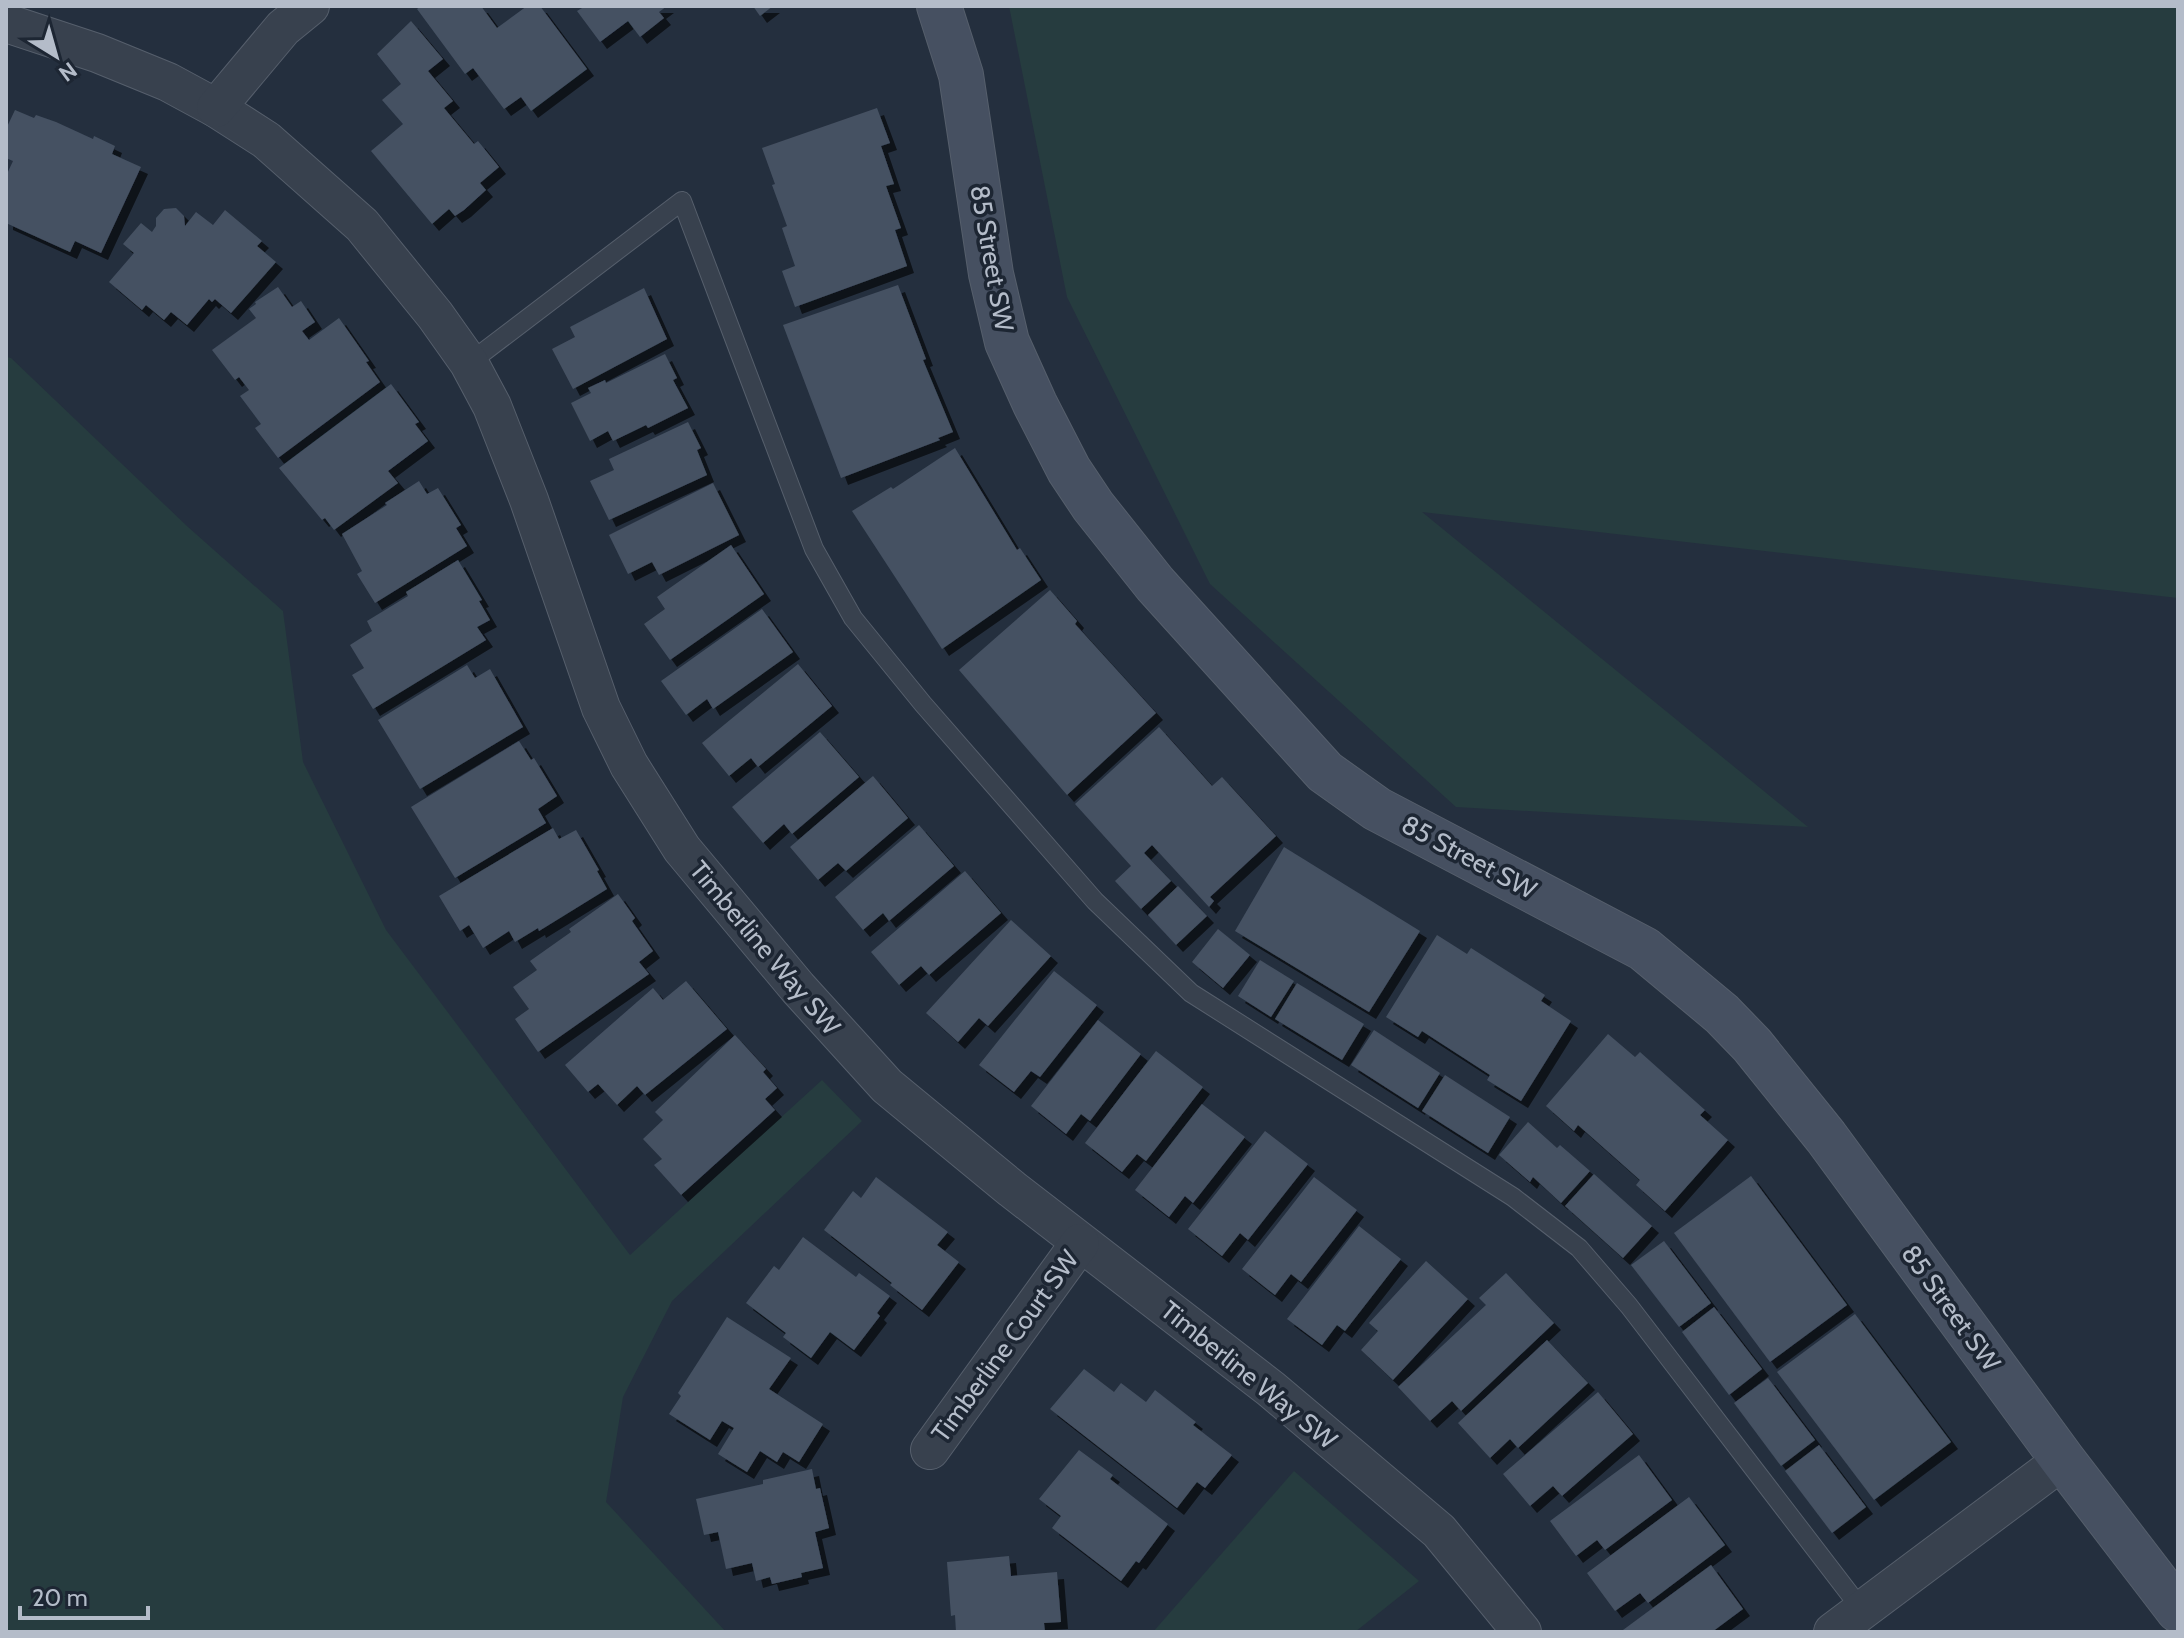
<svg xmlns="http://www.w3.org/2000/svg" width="2184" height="1638" viewBox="0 0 2184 1638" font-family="Cabin,sans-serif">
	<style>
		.green { fill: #263c3f }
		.building { fill: #455162; filter: url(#shadow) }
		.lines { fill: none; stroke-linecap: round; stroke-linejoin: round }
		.lane-casing { stroke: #565f6c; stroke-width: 20 }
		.street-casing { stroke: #565f6c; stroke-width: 40 }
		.secondary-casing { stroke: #565f6c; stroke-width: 46 }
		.lane { stroke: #38414e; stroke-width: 18 }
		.street { stroke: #38414e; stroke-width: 38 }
		.secondary { stroke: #465061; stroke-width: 44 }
		.labels { text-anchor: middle; stroke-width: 7; stroke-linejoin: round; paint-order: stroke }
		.street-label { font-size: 26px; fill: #b4bcc9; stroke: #1d2633 }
	</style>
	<defs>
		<filter id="shadow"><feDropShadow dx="7" dy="7" stdDeviation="0" flood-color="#0009"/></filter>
	</defs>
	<rect width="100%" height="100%" fill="#242f3e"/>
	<!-- green -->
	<g class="green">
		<path d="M1009 6H2178V598L1422 512 1808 827 1456 807 1210 584 1067 297Z"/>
		<path d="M6 357 11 358 188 527 283 611 303 762 386 930 630 1255 822 1080 862 1121 672 1301 623 1397 606 1502 726 1632H6Z"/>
		<path d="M1294 1471 1419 1581 1355 1632H1153Z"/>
	</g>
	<!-- building -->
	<g class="building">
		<path d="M421 6H481L497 28 527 6H540L587 69 531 111 521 97 504 109 473 68 465 74 417 9Z"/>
		<path d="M581 6H667L659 12 664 18 640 37 628 21 600 42 577 11 582 8Z"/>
		<path d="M753 6H773L760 16Z"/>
		<path d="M411 21 443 59 428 71 453 101 444 108 474 144 478 141 499 167 480 183 486 190 464 210 455 216 449 209 432 224 371 151 403 124 382 100 401 84 377 54Z"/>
		<path d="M877 108 890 143 881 146 894 184 886 186 901 228 895 230 907 266 795 307 782 271 795 266 782 228 787 226 772 185 775 184 762 148Z"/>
		<path d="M15 110 34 118 36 115 56 122 93 139 94 136 115 146 112 154 141 167 101 253 75 241 70 252 6 223V176L13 161 6 158V129Z"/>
		<path d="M176 208 184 216 185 226 196 212 213 225 225 210 262 241 257 246 276 262 231 313 215 299 212 302 209 299 187 325 171 312 164 320 146 305 142 310 109 282 134 253 123 244 141 223 152 232 156 226V218L164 209Z"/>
		<path d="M898 285 926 359 923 360 953 432 938 438 940 440 841 478 783 325Z"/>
		<path d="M278 287 292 307 301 301 315 322 302 331 309 340 339 318 369 361 366 362 380 382 278 458 255 428 261 424 240 396 249 390 239 377 235 380 212 350 256 318 249 309 256 304 255 302Z"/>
		<path d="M644 288 667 339 573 389 552 349 575 337 570 327Z"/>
		<path d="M665 354 677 378 673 380 688 408 648 428 646 425 613 441 608 431 590 441 571 403 591 393 588 388 605 380 606 383Z"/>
		<path d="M391 384 419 422 415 424 428 441 388 471 398 483 334 530 325 518 322 520 279 468Z"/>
		<path d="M688 422 701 448 697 450 707 475 609 520 590 481 614 470 609 459Z"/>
		<path d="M955 448 1017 550 1020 548 1041 580 942 649 852 511 891 487 893 489Z"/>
		<path d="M419 481 427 494 438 488 461 525 456 528 467 546 375 603 357 574 362 571 342 534 387 505 385 503Z"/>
		<path d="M713 483 739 535 659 575 652 562 628 574 609 535Z"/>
		<path d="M731 545 764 594 670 660 644 624 665 609 657 597Z"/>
		<path d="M458 560 482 600 479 601 490 620 477 627 486 640 373 709 352 675 364 668 350 645 372 631 367 621 408 596 406 592Z"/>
		<path d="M1050 590 1077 621 1075 624 1156 713 1067 795 959 670Z"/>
		<path d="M762 609 793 652 713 709 707 699 686 715 661 681Z"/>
		<path d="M798 664 832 706 758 767 751 758 729 776 702 743Z"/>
		<path d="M467 665 475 678 490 669 523 727 420 789 378 720Z"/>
		<path d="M1159 727 1212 786 1222 777 1276 836 1210 897 1214 901 1209 907 1152 845 1144 853 1171 881 1141 909 1115 881 1131 866 1075 804Z"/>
		<path d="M820 732 859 777 792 834 784 824 763 843 732 807Z"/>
		<path d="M519 741 531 760 534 758 557 796 538 809 546 823 455 878 411 807Z"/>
		<path d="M873 776 908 818 846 871 838 863 818 880 790 847Z"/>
		<path d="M919 825 954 866 889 921 883 913 863 930 835 897Z"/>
		<path d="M553 828 559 839 576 830 599 870 597 871 607 889 539 931 538 928 515 942 509 931 483 948 469 925 460 931 439 896Z"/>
		<path d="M1284 847 1420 931 1369 1012 1235 931Z"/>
		<path d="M965 871 1001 913 929 975 921 966 899 985 871 952Z"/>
		<path d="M1178 886 1207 916 1176 945 1148 915Z"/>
		<path d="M618 894 635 918 632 921 653 951 639 962 649 974 538 1052 515 1019 529 1009 513 987 537 970 530 961 571 932 569 929Z"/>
		<path d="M1011 920 1051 956 988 1026 979 1018 958 1042 926 1013Z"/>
		<path d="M1218 929 1250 955 1223 988 1192 962Z"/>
		<path d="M1437 935 1467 954 1471 948 1545 995 1541 1001 1571 1021 1521 1101 1487 1080 1490 1075 1422 1031 1418 1037 1386 1017Z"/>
		<path d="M1260 960 1294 981 1271 1017 1238 996Z"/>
		<path d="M1054 971 1097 1005 1040 1077 1031 1071 1014 1092 979 1065Z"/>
		<path d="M686 981 727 1029 645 1095 637 1086 617 1105 598 1084 588 1092 565 1065 653 988 663 1000Z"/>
		<path d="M1297 983 1364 1024 1342 1060 1275 1019Z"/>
		<path d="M1098 1020 1141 1054 1090 1121 1081 1114 1066 1134 1031 1106Z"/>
		<path d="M1374 1030 1440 1073 1418 1108 1351 1065Z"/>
		<path d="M1608 1034 1635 1057 1640 1052 1705 1110 1700 1115 1728 1140 1665 1211 1636 1185 1640 1180 1578 1125 1574 1131 1546 1106Z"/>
		<path d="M735 1035 766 1069 763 1072 777 1088 765 1099 775 1110 681 1195 654 1165 662 1159 643 1139 663 1120 655 1112Z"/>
		<path d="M1156 1051 1203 1087 1146 1161 1137 1154 1122 1172 1085 1143Z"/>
		<path d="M1445 1075 1510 1117 1488 1153 1422 1111Z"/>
		<path d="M1202 1104 1245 1137 1193 1203 1185 1196 1169 1217 1135 1190Z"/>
		<path d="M1528 1122 1557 1148 1560 1145 1590 1171 1561 1203 1533 1177 1530 1182 1499 1155Z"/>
		<path d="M1265 1131 1308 1164 1248 1240 1240 1233 1222 1256 1188 1229Z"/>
		<path d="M1594 1174 1652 1226 1623 1258 1565 1206Z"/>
		<path d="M1751 1176 1847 1305 1770 1362 1674 1233Z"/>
		<path d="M876 1177 948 1232 937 1245 959 1262 922 1310 890 1285 892 1283 824 1230 853 1191 861 1198Z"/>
		<path d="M1314 1177 1357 1210 1301 1282 1291 1274 1275 1295 1242 1269Z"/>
		<path d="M1359 1226 1401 1259 1345 1331 1337 1325 1322 1345 1287 1319Z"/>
		<path d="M803 1237 856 1277 859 1273 890 1296 877 1313 880 1316 854 1350 830 1332 811 1358 783 1337 786 1333 746 1303 774 1266 779 1270Z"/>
		<path d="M1664 1241 1711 1303 1679 1327 1631 1265Z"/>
		<path d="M1426 1261 1468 1299 1393 1380 1361 1350 1378 1331 1369 1323Z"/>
		<path d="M1506 1273 1554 1323 1461 1411 1452 1401 1430 1421 1398 1387 1486 1305 1479 1298Z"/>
		<path d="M1714 1307 1762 1369 1729 1395 1682 1332Z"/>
		<path d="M1855 1314 1951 1442 1874 1500 1777 1372Z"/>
		<path d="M727 1317 791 1358 769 1389 823 1424 799 1462 783 1452 777 1462 760 1451 747 1472 718 1454 734 1428 722 1421 710 1440 669 1414 681 1396 678 1393Z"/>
		<path d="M1547 1340 1588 1383 1518 1448 1510 1439 1490 1458 1458 1423Z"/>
		<path d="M1084 1369 1114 1392 1121 1383 1146 1402 1155 1390 1196 1422 1193 1425 1232 1455 1205 1488 1197 1482 1177 1508 1050 1409Z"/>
		<path d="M1768 1378 1815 1440 1781 1466 1734 1403Z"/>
		<path d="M1598 1392 1633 1434 1562 1496 1553 1486 1530 1506 1503 1474Z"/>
		<path d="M1819 1445 1866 1507 1832 1533 1785 1471Z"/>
		<path d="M1079 1450 1113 1475 1110 1479 1168 1524 1139 1563 1136 1561 1121 1581 1052 1528 1061 1516 1039 1499Z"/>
		<path d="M1639 1455 1672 1500 1605 1550 1597 1540 1576 1556 1550 1521Z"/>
		<path d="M812 1469 816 1489 820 1488 829 1528 815 1532 823 1568 801 1573 802 1577 772 1584 770 1577 756 1581 752 1563 726 1569 718 1532 704 1535 696 1499 763 1484V1480Z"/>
		<path d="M1689 1497 1725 1545 1648 1603 1640 1593 1615 1611 1587 1573Z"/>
		<path d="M1009 1556 1011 1576 1057 1572 1061 1622 1044 1623 1045 1632H956L955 1615 951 1616 947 1562Z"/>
		<path d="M1711 1565 1743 1609 1712 1632H1625L1623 1630Z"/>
	</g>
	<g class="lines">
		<!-- lane casing -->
		<g class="lane-casing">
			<path id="lane" d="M469 363 682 201 814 549 853 618 923 704 1095 901 1191 993 1513 1197 1579 1248 1629 1306 1862 1610"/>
		</g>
		<!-- street casing -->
		<g class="street-casing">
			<g id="street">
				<path d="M6 23 97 53 168 82 216 108 266 140 362 225 435 315 469 363 492 406 529 500 601 708 629 765 682 849 798 988 887 1086 1012 1189 1271 1389 1439 1531 1522 1632"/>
				<path d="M216 108 283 28 310 6"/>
				<path d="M930 1450 1080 1243"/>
				<path d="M1833 1632 2063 1460"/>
			</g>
		</g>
		<!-- secondary casing -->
		<g class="secondary-casing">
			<path id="secondary" d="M939 6 961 75 991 274 1007 342 1035 404 1069 470 1093 506 1155 584 1325 772 1377 809 1644 949 1722 1014 1752 1045 1826 1137 2063 1460 2178 1610"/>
		</g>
		<!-- lane -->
		<use href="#lane" class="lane"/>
		<!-- street -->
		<use href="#street" class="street"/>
		<!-- secondary -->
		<use href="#secondary" class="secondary"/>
	</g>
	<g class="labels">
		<!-- street labels -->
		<g class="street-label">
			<text transform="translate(992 258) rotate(80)" y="9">85 Street SW</text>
			<text transform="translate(1469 857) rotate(28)" y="9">85 Street SW</text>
			<text transform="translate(765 948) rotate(50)" y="9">Timberline Way SW</text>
			<text transform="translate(1951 1308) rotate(54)" y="9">85 Street SW</text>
			<text transform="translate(1005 1346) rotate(-54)" y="9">Timberline Court SW</text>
			<text transform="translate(1249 1375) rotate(39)" y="9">Timberline Way SW</text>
		</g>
	</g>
	<!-- border -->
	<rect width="2184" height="1638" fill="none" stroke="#b4bcc9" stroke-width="16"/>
	<!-- north arrow -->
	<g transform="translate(56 56) rotate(143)" stroke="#1d2633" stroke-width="6" paint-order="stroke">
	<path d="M0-6L14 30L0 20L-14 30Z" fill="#b4bcc9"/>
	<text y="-12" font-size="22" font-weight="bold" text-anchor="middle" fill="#b4bcc9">N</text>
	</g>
	<!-- scale -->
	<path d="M20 1606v12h128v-12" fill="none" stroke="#b4bcc9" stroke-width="4"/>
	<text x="32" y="1606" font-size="24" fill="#b4bcc9" stroke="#1d2633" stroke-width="6" paint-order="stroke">20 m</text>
</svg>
